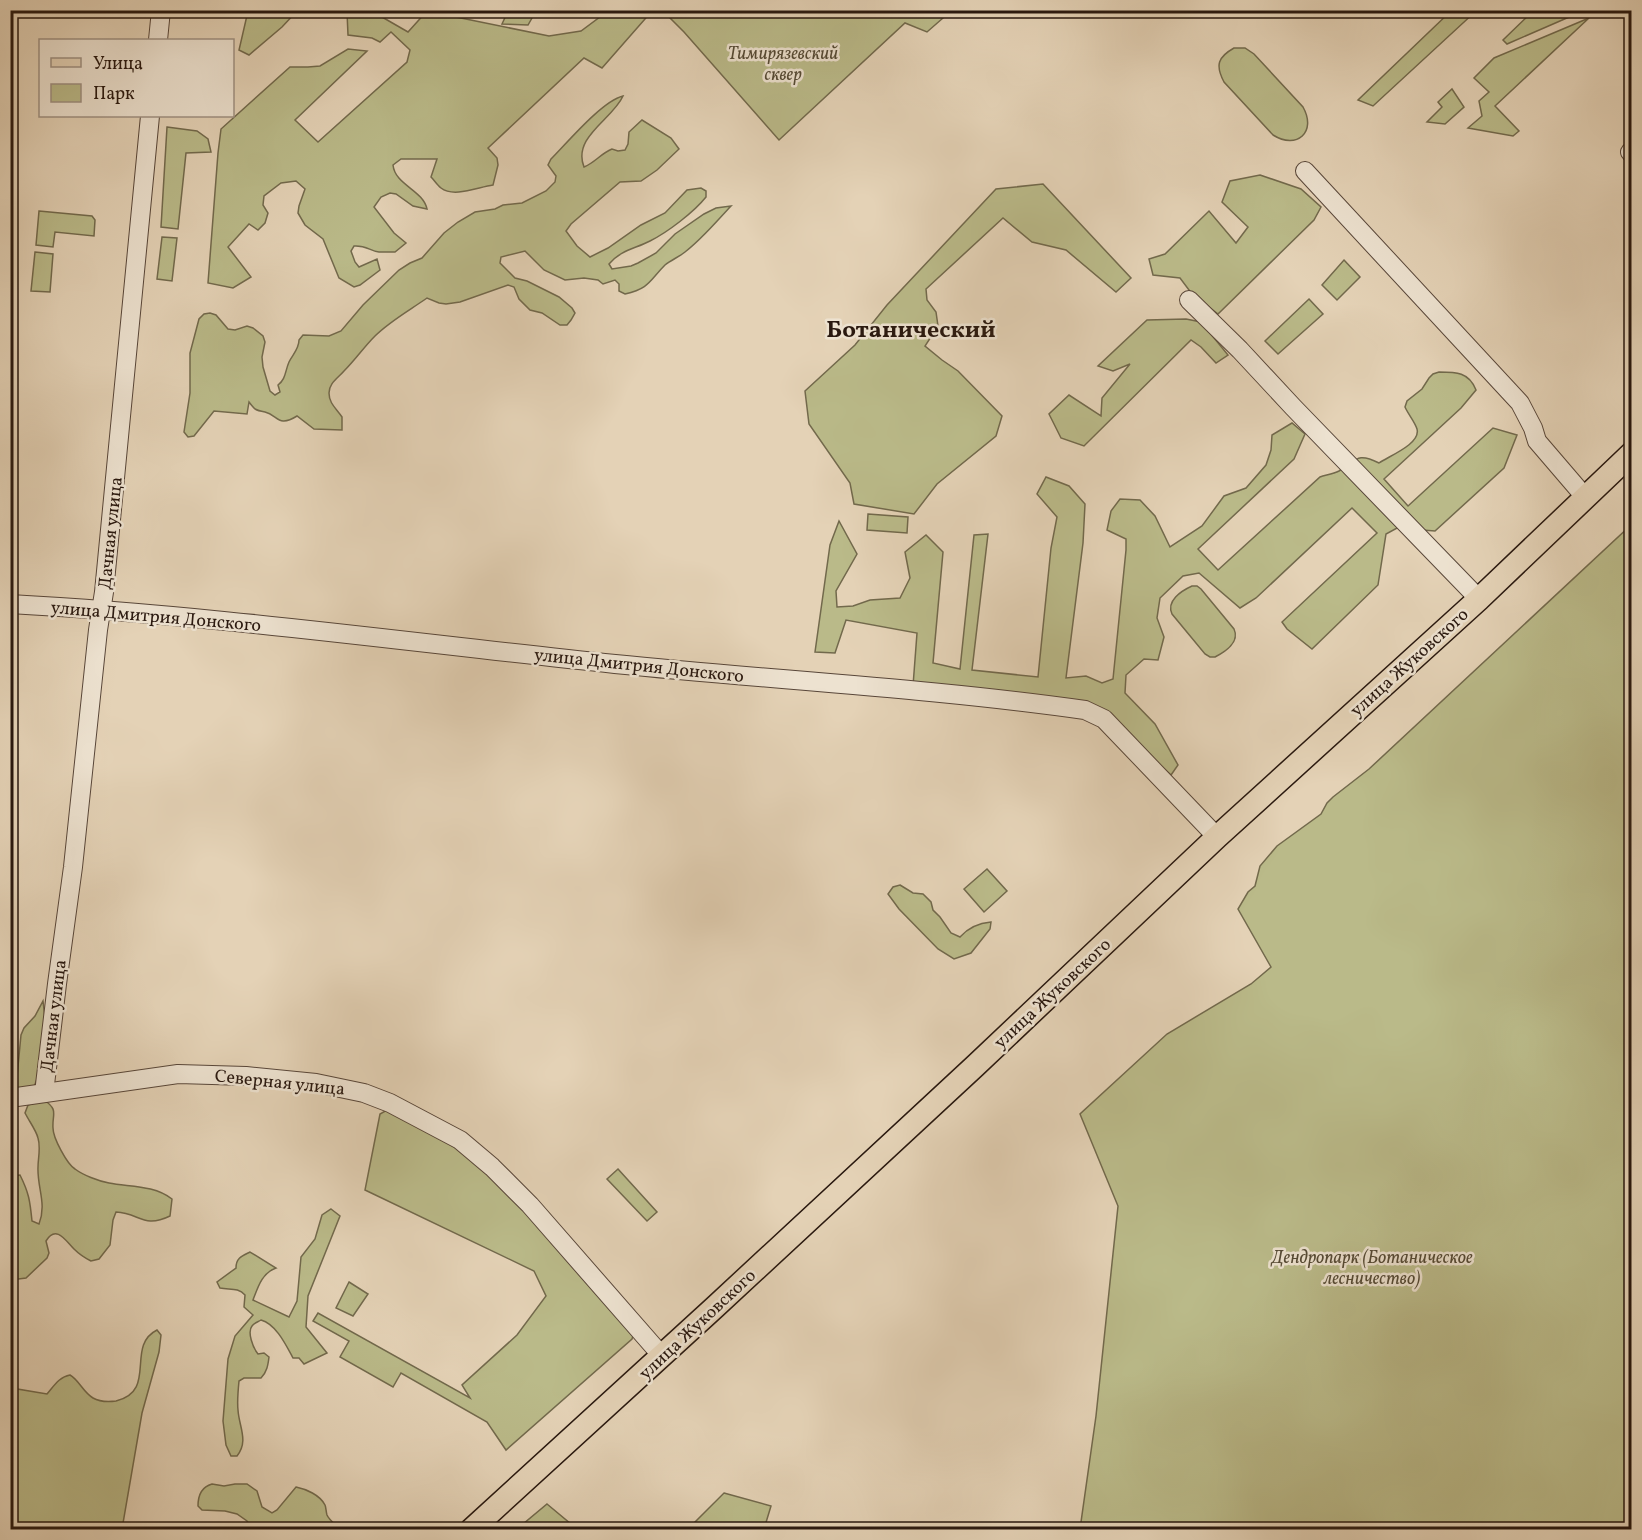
<svg xmlns="http://www.w3.org/2000/svg" width="1642" height="1540" viewBox="0 0 1642 1540" font-family="Vollkorn,serif">
	<style>
		.green { fill: #baba89; stroke: #72694c; stroke-width: 1.5 }
		.lines { fill: none; stroke-linecap: round; stroke-linejoin: round }
		.minor-casing { stroke: #584639; stroke-width: 20 }
		.major-casing { stroke: #29180f; stroke-width: 25 }
		.minor { stroke: #ede2d0; stroke-width: 18 }
		.major { stroke: #e4d2b6; stroke-width: 22 }
		.labels { text-anchor: middle; stroke-width: 5; stroke-linejoin: round; paint-order: stroke }
		.park-label { font-size: 18px; font-style: italic; fill: #544934; stroke: #ede2d0 }
		.street-label { font-size: 18px; fill: #29180f; stroke: #ede2d0 }
		.district-label { font-size: 24px; font-weight: bold; fill: #29180f; stroke: #ede2d0 }
	</style>
	<rect width="100%" height="100%" fill="#e4d2b6"/>
	<filter id="stains"><feTurbulence type="fractalNoise" baseFrequency=".00333" numOctaves="4"/><feColorMatrix values="0 0 0 0 .2 0 0 0 0 .09 0 0 0 0 .02 0 0 0 .5 -.17"/></filter>
	<radialGradient id="worn" r=".72"><stop offset=".6" stop-color="#630" stop-opacity="0"/><stop offset="1" stop-color="#630" stop-opacity=".3"/></radialGradient>
	<!-- green -->
	<g class="green">
		<path d="M1452 10 1476 11 1373 106 1358 100Z"/>
		<path d="M248 11 295 10 296 12 282 27 249 55 239 50Z"/>
		<path d="M435 11 456 17 549 36 581 31 608 11H652L602 68 584 58 488 148 497 158 498 165 493 185C478 187 454 198 441 188 437 185 434 180 431 177L437 159H401L393 165C395 185 423 190 427 209L413 206 396 194 390 193 381 197 374 207 394 233 406 243 395 252C389 252 384 252 379 252 370 251 366 245 354 246L351 251 355 262 359 267 377 259 380 270 360 285 354 287 339 278 323 239 305 225 298 213 299 206 305 189 296 181 281 183 264 196 263 205 268 213 265 223 258 230 249 224 228 247 251 277 233 288 208 283 218 153 221 129 290 67H308L320 66 348 49 367 51 295 120 318 142 407 62 410 50 391 32 380 42 372 38 348 35 347 12 349 11H383L382 17 408 32 427 11Z"/>
		<path d="M508 11V10L536 11 528 25 502 24Z"/>
		<path d="M663 11H951L927 32 905 23 779 140 684 32Z"/>
		<path d="M1533 11V10L1583 11 1507 44 1503 40Z"/>
		<path d="M1589 18 1495 106 1519 131 1513 136 1468 128 1482 116 1479 101 1489 92 1474 78 1494 58Z"/>
		<path d="M1234 48H1245L1254 54 1303 107C1317 132 1297 150 1273 135L1224 82C1215 65 1218 57 1234 48Z"/>
		<path d="M1452 89 1464 107 1445 124 1427 122 1442 107 1438 102Z"/>
		<path d="M623 96C613 119 572 137 584 167 596 162 600 154 612 149L618 151 625 150 628 144 629 132 642 120 671 138 679 149 657 170 641 181 620 182 571 224 566 231 577 246 590 257 608 248 641 225 665 213 687 190 701 188 706 191V197C694 212 668 232 650 241 635 249 622 249 609 264L612 269 631 266 638 263 656 253 675 234 704 214 716 208 731 206C716 222 702 239 685 252 679 257 671 260 665 265 649 281 650 288 625 294L619 291V284L615 280 603 284 598 280 584 278 565 280 544 270 525 251 501 257 500 263 515 278 527 281 559 297 572 308 575 313 571 320 567 325H560L542 313 530 310 519 299 514 287 508 285 460 302 446 304 439 303 427 298C410 310 390 321 375 336 364 347 355 360 344 371 338 378 329 383 329 393 329 404 337 409 342 417V430L314 429 297 416C278 428 278 415 265 412 255 410 255 410 249 402L247 414 214 411 194 436 188 437 184 432 190 393V353L199 319 204 314 210 313 216 315 228 329 235 330 247 326 253 328 263 336 265 342 262 357 263 367 270 391 275 395 280 392 278 385C286 379 285 371 289 362 293 354 299 349 299 340L303 335 329 336 341 331 363 305 399 270 410 263 422 258 444 233 458 222 475 212 495 209 503 205 522 203 546 191 555 182 556 176 548 165 551 159C567 143 602 101 623 96Z"/>
		<path d="M167 127 197 131 208 139 211 152 186 153 178 229 161 227Z"/>
		<path d="M1260 175 1301 189 1321 207 1314 220 1218 314 1192 294 1180 278 1153 275 1149 259 1165 254 1209 211 1236 243 1248 227 1222 202 1230 181Z"/>
		<path d="M1043 184 1131 278 1116 292 1066 250 1032 242 1003 218 926 289 927 300 936 312 938 326 925 346 942 360 958 371 1002 416 996 436 937 484 914 514 854 504 850 483 809 424 805 391 855 345 887 305 996 189Z"/>
		<path d="M39 211 92 216 95 220 94 236 55 232 53 247 36 245Z"/>
		<path d="M162 237 177 238 172 281 157 279Z"/>
		<path d="M35 252 53 254 50 292 31 291Z"/>
		<path d="M1344 260 1360 277 1337 300 1322 285Z"/>
		<path d="M1309 299 1323 314 1278 354 1265 341Z"/>
		<path d="M1186 319 1201 322 1228 355 1216 363 1201 347 1191 340 1084 446 1061 438 1049 414 1069 395 1101 416 1102 398 1130 364 1113 371 1098 366 1147 320Z"/>
		<path d="M1439 372C1456 372 1469 372 1476 390L1461 408 1384 479 1408 506 1493 428 1517 435 1504 468 1435 531 1397 528 1386 534 1378 585 1312 649 1287 629 1282 622 1377 533 1352 508 1256 598 1240 608 1199 573 1183 576 1160 598 1157 618 1164 637 1158 660 1144 659 1126 675 1125 693 1155 724 1178 765 1171 775 1105 715 913 686 917 633 846 620 835 653 815 652 830 545 839 521 857 554 836 591 837 607 853 606 870 600 900 598 910 578 905 552 926 535 943 552 933 663 960 669 974 535 988 534 972 670 1038 677 1051 548 1057 517 1037 494 1046 477 1069 486 1085 504 1083 543 1066 678 1086 676 1102 683 1113 679 1126 550V539L1107 530 1111 511 1120 499 1140 500 1155 516 1170 547 1202 526 1224 496 1246 488 1266 465 1271 450 1272 435 1292 423 1305 434 1294 459 1198 549 1218 570 1320 477C1326 475 1333 474 1339 471 1357 460 1357 452 1379 463 1389 456 1421 444 1417 429 1415 422 1408 414 1405 407L1407 401 1422 389 1429 378 1433 374Z"/>
		<path d="M868 514 908 517 907 533 867 530Z"/>
		<path d="M1631 525V1529H1080L1096 1416 1118 1206 1080 1114 1167 1034 1251 984 1271 967 1238 909 1248 892 1255 886 1260 866 1277 846 1321 814 1327 803 1333 797 1369 769Z"/>
		<path d="M1192 586H1197L1201 589 1234 629C1240 642 1225 652 1215 657H1210L1205 654 1172 614C1166 601 1181 591 1192 586Z"/>
		<path d="M987 869 1007 891 984 912 964 889Z"/>
		<path d="M900 885 913 893 923 894 931 902 933 910 940 917 951 933 960 937C968 928 979 923 991 922L990 929 971 953 954 959 938 949 899 909 888 894 893 887Z"/>
		<path d="M43 1001 45 1018 37 1079 34 1087 11 1095V1084L17 1077 21 1035 24 1028 35 1016Z"/>
		<path d="M44 1100C59 1110 52 1114 53 1128 53 1138 67 1164 75 1169 83 1175 98 1181 109 1183 130 1187 154 1185 172 1199L170 1216C143 1229 140 1213 116 1212L113 1220 110 1245 99 1259 91 1261C85 1258 79 1254 74 1249 66 1241 56 1224 46 1241L49 1253 47 1258 26 1278 11 1280V1176L20 1175C29 1193 30 1201 32 1221L39 1224C47 1203 37 1188 38 1167 38 1158 41 1148 38 1138 36 1130 29 1121 25 1113L28 1105Z"/>
		<path d="M387 1110 460 1150 520 1202 634 1333 632 1339 506 1450 487 1422 401 1373 393 1387 340 1357 349 1341 313 1321 318 1313 470 1398 462 1385 517 1335 546 1296 534 1271 365 1190 380 1114Z"/>
		<path d="M618 1169 657 1212 647 1221 607 1179Z"/>
		<path d="M331 1209 340 1216 308 1296 306 1327 327 1353 304 1364 299 1358H293C286 1345 276 1324 261 1320 258 1322 254 1323 252 1326 247 1332 253 1348 258 1354L264 1353 269 1357C268 1365 267 1372 261 1378H244L239 1381C238 1391 237 1401 238 1410 239 1427 249 1441 237 1456H231L226 1445 223 1421 228 1359 235 1336 253 1315 244 1307 245 1295C238 1287 230 1290 220 1288L217 1282 236 1268C236 1258 242 1256 250 1252L276 1268C262 1273 258 1287 253 1300L289 1317 297 1301 301 1257 315 1239 322 1215Z"/>
		<path d="M349 1282 368 1294 353 1316 336 1308Z"/>
		<path d="M157 1330 161 1335 159 1352 142 1413 122 1529H11V1388L47 1394C54 1386 59 1377 70 1375 79 1380 83 1392 93 1398 100 1402 108 1402 116 1401 158 1391 125 1346 157 1330Z"/>
		<path d="M212 1484 224 1486 235 1484H247L257 1491 262 1507 272 1513 277 1510 296 1487C306 1489 320 1495 325 1505 326 1507 326 1512 327 1515 329 1520 336 1525 340 1529H296L283 1524 259 1529 250 1526 247 1521 237 1514 225 1511 202 1510 198 1506C198 1496 201 1487 212 1484Z"/>
		<path d="M724 1493 771 1506 764 1529H688Z"/>
		<path d="M547 1504 577 1529H517Z"/>
	</g>
	<g class="lines">
		<!-- minor casing -->
		<g class="minor-casing">
			<g id="minor">
				<path d="M158 40 161 10"/>
				<path d="M1630 152 1632 151"/>
				<path d="M1305 171 1520 403 1533 428 1537 441 1585 497"/>
				<path d="M1189 300 1240 350 1293 407 1479 599"/>
				<path d="M10 604C213 615 414 643 615 664 772 680 929 688 1085 710L1104 719 1217 837"/>
				<path d="M44 1093 57 984 73 867 98 630 104 592 150 116"/>
				<path d="M10 1098 178 1074 246 1076 316 1083 364 1093 390 1103 460 1140 492 1167 530 1205 662 1356"/>
			</g>
		</g>
		<!-- major casing -->
		<g class="major-casing">
			<path id="major" d="M471 1530 715 1307 975 1066 1217 837 1479 599 1632 453"/>
		</g>
		<!-- minor -->
		<use href="#minor" class="minor"/>
		<!-- major -->
		<use href="#major" class="major"/>
	</g>
	<g class="labels">
		<!-- park labels -->
		<g class="park-label">
			<text x="783" y="59">Тимирязевский<tspan x="783" dy="21">сквер</tspan></text>
			<text x="1372" y="1263">Дендропарк (Ботаническое<tspan x="1372" dy="21">лесничество)</tspan></text>
		</g>
		<!-- street labels -->
		<g class="street-label">
			<text transform="translate(110 533) rotate(-84)" y="6">Дачная улица</text>
			<text transform="translate(156 616) rotate(5)" y="6">улица Дмитрия Донского</text>
			<text transform="translate(1409 662) rotate(-42)" y="6">улица Жуковского</text>
			<text transform="translate(639 665) rotate(6)" y="6">улица Дмитрия Донского</text>
			<text transform="translate(1052 993) rotate(-43)" y="6">улица Жуковского</text>
			<text transform="translate(53 1016) rotate(-83)" y="6">Дачная улица</text>
			<text transform="translate(280 1082) rotate(6)" y="6">Северная улица</text>
			<text transform="translate(697 1324) rotate(-43)" y="6">улица Жуковского</text>
		</g>
		<!-- district labels -->
		<g class="district-label">
			<text x="911" y="337">Ботанический</text>
		</g>
	</g>
	<!-- margin -->
	<rect width="1642" height="1540" fill="none" stroke="#e4d2b6" stroke-width="36"/>
	<rect x="12" y="12" width="1618" height="1516" fill="none" stroke="#29180f" stroke-width="3"/>
	<rect x="18" y="18" width="1606" height="1504" fill="none" stroke="#29180f" stroke-width="1.5"/>
	<!-- legend -->
	<rect x="39" y="39" width="195" height="78" fill="#ede2d0" stroke="#9f9183" stroke-width="1.5"/>
	<rect x="51" y="58" width="30" height="9" fill="#e4d2b6" stroke="#9f9183" stroke-width="1.5"/>
	<text x="93" y="69" font-size="18" fill="#29180f">Улица</text>
	<rect x="51" y="84" width="30" height="18" fill="#baba89" stroke="#9f9183" stroke-width="1.5"/>
	<text x="93" y="99" font-size="18" fill="#29180f">Парк</text>
	<rect width="100%" height="100%" filter="url(#stains)"/>
	<rect width="100%" height="100%" fill="url(#worn)"/>
</svg>
